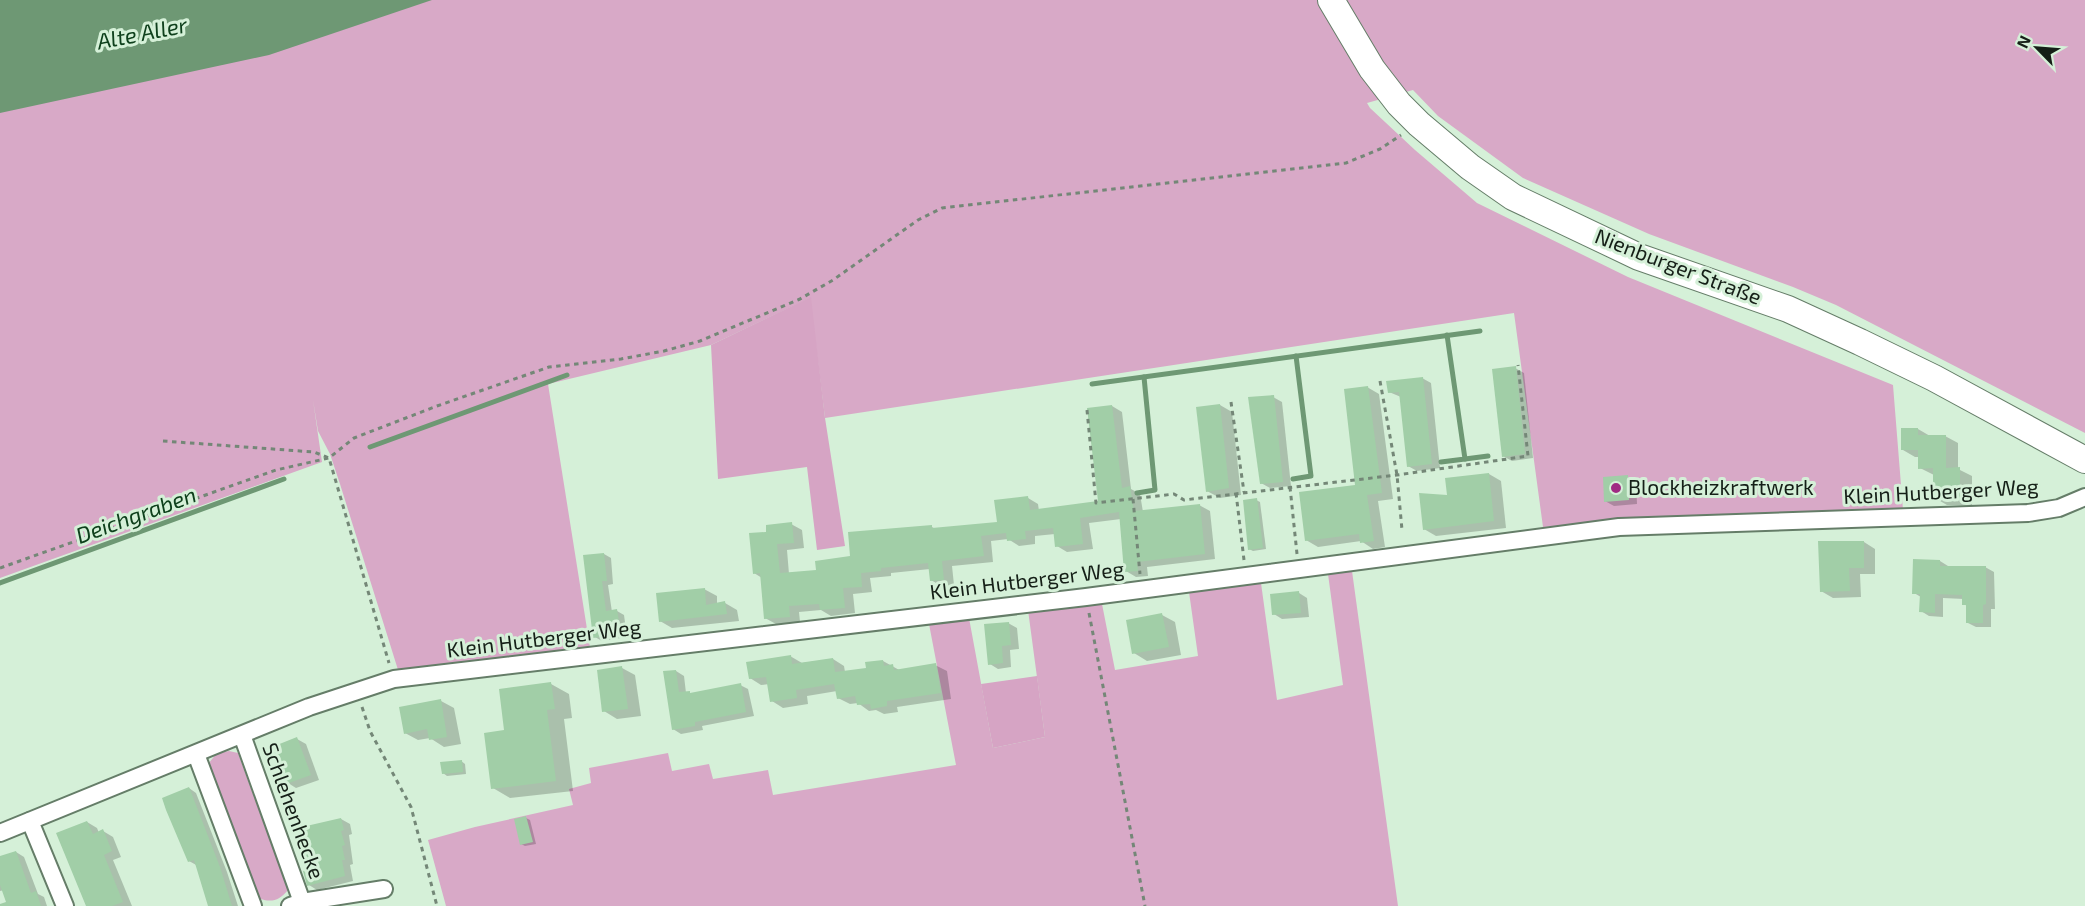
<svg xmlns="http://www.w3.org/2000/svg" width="2085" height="906" viewBox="0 0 2085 906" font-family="'Exo 2',sans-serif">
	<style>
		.green { fill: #d8a9c7 }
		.forest { fill: #d6a4c4 }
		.water { fill: #6e9874 }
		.shadow { fill: #0003 }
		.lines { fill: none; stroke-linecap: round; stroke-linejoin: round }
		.stream { stroke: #6e9874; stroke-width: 5 }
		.building { fill: #a1cea7 }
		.street-casing { stroke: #657d68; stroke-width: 20 }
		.primary-casing { stroke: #657d68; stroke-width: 28 }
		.path { stroke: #748777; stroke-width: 3; stroke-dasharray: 4.5 4.5; stroke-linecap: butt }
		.street { stroke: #fff; stroke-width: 16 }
		.primary { stroke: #fff; stroke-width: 26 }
		.poi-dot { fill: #a02a83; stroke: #d5f0d8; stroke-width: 2 }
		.labels { text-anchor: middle; stroke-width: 6; stroke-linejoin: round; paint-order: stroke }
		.street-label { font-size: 21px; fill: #151f17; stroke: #d5f0d8 }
		.poi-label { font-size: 21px; fill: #151f17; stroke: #d5f0d8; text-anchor: start }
		.water-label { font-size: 22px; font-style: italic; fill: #0e401c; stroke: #d5f0d8 }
	</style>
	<rect width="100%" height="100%" fill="#d5f0d8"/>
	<!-- green -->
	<g class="green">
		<path d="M0 0H2085V433L1836 305 1793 287 1649 234 1523 178 1438 116 1413 90 1367 103 1370 108 1415 150 1477 203 1628 277 1893 385 1903 510 1770 513 1543 527 1514 313 825 418 810 298 711 345 548 384 591 654 399 673 340 484 330 454 318 431 313 400 322 462 0 578Z"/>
		<path d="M1352 571 1398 906H446L428 840 475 827 573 805 569 789 591 783 589 768 668 753 672 771 709 764 713 779 768 770 773 795 956 765 929 624 969 618 993 748 1045 737 1028 610 1102 604 1115 670 1198 656 1189 592 1261 583 1277 700 1343 685 1328 574Z"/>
		<path d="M229 751 238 753 288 890C279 901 271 903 258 898L209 763 216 754Z"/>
	</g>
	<!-- forest -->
	<g class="forest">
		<path d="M811 297 825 418 845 546 817 550 807 467 718 479 711 345Z"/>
		<path d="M1037 676 1045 737 993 748 981 684Z"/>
	</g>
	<!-- water -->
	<path class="water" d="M0 0H432L269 55 0 113Z"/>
	<!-- shadow -->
	<g class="shadow">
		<path d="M1515 368 1524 373 1533 458 1512 461 1503 456Z"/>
		<path d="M1422 378 1431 383 1440 468 1417 471 1408 466 1401 397 1389 392Z"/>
		<path d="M1367 387 1379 394 1393 499 1378 501 1385 547 1373 549 1361 541 1318 547 1306 540 1356 486Z"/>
		<path d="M1273 397 1282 402 1291 486 1270 488 1261 483Z"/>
		<path d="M1220 405 1232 412 1241 495 1220 498 1207 491Z"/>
		<path d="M1112 406 1122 412 1131 489 1140 494 1143 512 1199 505 1210 511 1215 559 1147 567 1148 576 1136 577 1126 571 1121 519 1089 523 1093 549 1067 552 1057 546 1055 534 1035 536V544L1019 546 1008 539 991 541 993 562 952 566 954 585 941 586 931 580 930 569 891 573V576L870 578 872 592 853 594 855 613 831 616 821 610 799 612 800 622 776 624 765 618 762 578 754 573 768 533 791 524 802 530 804 548 787 550 789 574 818 571 932 527 937 530 998 523 1028 498 1038 504 1039 511 1100 503Z"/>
		<path d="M1918 429 1930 436H1945L1958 443V469L1972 476V505H1947L1935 498 1934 475 1920 468V457H1915L1903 450Z"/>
		<path d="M1489 474 1501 481 1506 528 1436 536 1424 529 1449 496Z"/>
		<path d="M1628 477 1636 482 1637 504 1614 506 1605 501Z"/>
		<path d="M1256 500 1260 502 1266 549 1253 551 1249 549Z"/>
		<path d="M1864 542 1875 549V574H1860L1861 597 1833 598 1821 591Z"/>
		<path d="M604 554 611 558 613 584 608 585 612 612 617 611 624 615 627 637 602 641 595 637Z"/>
		<path d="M1940 561 1948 566 1985 567 1994 572 1995 609H1991V627H1976L1968 623 1967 606 1964 604V599L1943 598V617L1929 616 1921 611V597L1914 593Z"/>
		<path d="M704 589 717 596V604L725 603 737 610 739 621 672 628 660 621Z"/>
		<path d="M1299 593 1307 598 1309 617 1282 619 1274 614Z"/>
		<path d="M1162 615 1175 622 1181 655 1147 661 1134 653Z"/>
		<path d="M1008 623 1017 628 1019 649 1010 650 1011 667 998 669 990 664Z"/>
		<path d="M790 656 802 663 833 659 844 666 845 672 867 669 883 661 901 671 935 665 947 671 951 699 897 707 898 712 884 714 876 710 869 711 858 703 850 704 838 698 837 691 807 696 808 704 783 708 772 701 769 684 761 685 750 678Z"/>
		<path d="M622 668 635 675 641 716 617 719 604 711Z"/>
		<path d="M676 671 684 676 686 693 693 694 740 685 748 689 754 716 702 726 703 730 681 734 673 729Z"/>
		<path d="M551 684 569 694 572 718 564 719 573 791 510 798 493 788 506 731Z"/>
		<path d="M441 701 454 708 461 744 444 747 430 738 418 740 405 733Z"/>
		<path d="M297 739 306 744 319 780 296 788 288 783Z"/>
		<path d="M461 761 465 764 466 774 447 776 443 773Z"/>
		<path d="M189 788 196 793 227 872 238 906H210L198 866 189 861Z"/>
		<path d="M526 818 530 820 536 844 525 846 521 844Z"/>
		<path d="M341 819 350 824 352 834 349 835 353 864 350 865 353 881 317 890 309 885V871Z"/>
		<path d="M87 822 97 828 99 833 103 831 113 837 121 857 113 860 132 906H88Z"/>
		<path d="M16 852 24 857 38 894 44 897 47 906H10L4 890 0 891V858Z"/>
	</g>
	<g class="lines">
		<!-- stream -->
		<g class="stream">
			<path d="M1092 384 1480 331"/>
			<path d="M370 447 567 375"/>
			<path d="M1465 459 1488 456"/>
			<path d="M1441 462 1465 459 1447 335"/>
			<path d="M1293 479 1311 476 1296 356"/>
			<path d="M1137 493 1155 490 1144 377"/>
			<path d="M0 583 284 479"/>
		</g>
	</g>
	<!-- building -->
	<g class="building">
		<path d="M1516 366 1525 454 1502 457 1492 369Z"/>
		<path d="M1423 377 1432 464 1407 467 1399 392 1388 393 1386 381Z"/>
		<path d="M1368 386 1382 493 1367 495 1374 541 1360 543 1359 534 1305 541 1299 492 1355 485 1344 389Z"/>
		<path d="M1274 395 1283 482 1260 484 1248 397Z"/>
		<path d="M1220 404 1229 488 1206 492 1196 407Z"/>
		<path d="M1112 405 1122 488 1130 486 1134 511 1200 504 1205 554 1137 562 1138 571 1124 572 1119 512 1080 518 1083 544 1055 547 1053 528 1025 531 1026 539 1016 540 1007 541 1006 533 981 536 984 556 942 561 944 580 930 581 928 563 881 568V571L861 573 862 587 843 588 845 608 820 610 819 604 789 606 790 617 764 619 760 573 753 574 749 533 766 532V525L792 522 794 543 777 544 780 573 816 570 815 561 850 556 848 532 932 525V528L997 522 994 500 1028 496 1030 510 1098 501 1087 408Z"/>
		<path d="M1901 428H1918V435H1946V468L1960 467V498L1933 499V468L1918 469V450H1901Z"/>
		<path d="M1489 473 1494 521 1423 530 1419 493 1447 495 1445 478Z"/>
		<path d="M1628 475 1629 500 1604 502 1603 477Z"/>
		<path d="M1257 498 1263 548 1248 550 1243 500Z"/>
		<path d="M1818 541H1864V568H1849L1850 591 1820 592Z"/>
		<path d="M604 553 607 581H602L606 611 617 609 621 634 593 638 583 555Z"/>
		<path d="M1913 559 1940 560V566H1986V604L1983 605V623H1966V605H1962V595L1935 594V613L1919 612 1920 594H1912Z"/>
		<path d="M705 588 706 605 725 601 727 614 659 622 656 593Z"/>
		<path d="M1299 591 1301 613 1272 615 1270 594Z"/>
		<path d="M1162 613 1169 647 1132 654 1126 620Z"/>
		<path d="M1009 622 1011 645 1002 646 1003 663 988 665 984 624Z"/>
		<path d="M791 655 792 664 833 658 835 672 866 668 865 662 883 660 884 666 893 664 894 670 936 663 941 693 887 701V706L871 709 870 704 857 705 855 696 837 699 834 684 796 690 797 698 770 702 766 677 749 679 746 662Z"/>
		<path d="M622 666 628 709 602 712 597 670Z"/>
		<path d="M676 670 679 692 690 691V693L741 683 746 712 695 722V726L672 730 663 671Z"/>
		<path d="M551 682 555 709 547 710 556 781 491 789 484 733 504 730 499 689Z"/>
		<path d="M441 699 447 737 429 740 427 729 404 734 399 707Z"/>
		<path d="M297 737 311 775 286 784 272 747Z"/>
		<path d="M462 760 463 772 442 774 440 762Z"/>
		<path d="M189 787 220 867 232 906H208L194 860 188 862 166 810 162 798Z"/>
		<path d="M526 816 533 842 520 845 514 819Z"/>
		<path d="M341 818 344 830 341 831 345 845 342 846 345 860H342L345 876 307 886 303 871 307 870 303 856 306 855 302 827Z"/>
		<path d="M87 821 93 834 103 829 112 851 104 855 123 902 112 906H86L56 833Z"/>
		<path d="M16 851 31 893 36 891 41 906H0V904L6 902 0 885V856Z"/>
	</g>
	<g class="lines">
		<!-- street casing -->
		<g class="street-casing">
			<g id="street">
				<path d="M242 735 302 902"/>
				<path d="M196 754 253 906"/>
				<path d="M30 821 65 906"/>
				<path d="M0 833 309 707 394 679 1086 597 1619 527 2028 513 2059 508 2085 497"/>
				<path d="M290 906 302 902 384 889"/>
			</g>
		</g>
		<!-- primary casing -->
		<g class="primary-casing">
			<path id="primary" d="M1331 0 1372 69 1399 104 1419 124 1470 167 1513 197 1639 257 1788 309 1860 342 1934 378 2085 460"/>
		</g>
		<!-- path -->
		<g class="path">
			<path d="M1380 381 1397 475 1402 530"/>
			<path d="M1231 402 1244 492"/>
			<path d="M1087 410 1096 503 1174 494 1184 500 1397 475 1528 456 1518 365"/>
			<path d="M163 441 314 452 329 458 389 663"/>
			<path d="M1290 487 1297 554"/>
			<path d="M1236 493 1244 560"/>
			<path d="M1133 499 1140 574"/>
			<path d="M0 568 276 470 329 458 354 438 437 406 549 367 621 359 664 351 700 341 800 299 833 280 918 220 942 208 1346 163 1380 149 1401 135"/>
			<path d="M1089 613 1145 906"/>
			<path d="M362 707 370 731 411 807 437 906"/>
		</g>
		<!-- street -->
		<use href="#street" class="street"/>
		<!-- primary -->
		<use href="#primary" class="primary"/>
	</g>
	<!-- markers -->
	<circle class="poi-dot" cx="1616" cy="488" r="6"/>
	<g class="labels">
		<!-- street labels -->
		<g class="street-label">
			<text transform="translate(1678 267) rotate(21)" y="7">Nienburger Straße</text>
			<text transform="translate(1941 492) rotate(-3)" y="7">Klein Hutberger Weg</text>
			<text transform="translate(1027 581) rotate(-7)" y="7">Klein Hutberger Weg</text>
			<text transform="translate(544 639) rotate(-7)" y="7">Klein Hutberger Weg</text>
			<text transform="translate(293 811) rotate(70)" y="7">Schlehenhecke</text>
		</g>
		<!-- poi labels -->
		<g class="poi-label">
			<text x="1628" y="495">Blockheizkraftwerk</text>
		</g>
		<!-- water labels -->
		<g class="water-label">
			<text transform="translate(142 33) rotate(-11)" y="8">Alte Aller</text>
			<text transform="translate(136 515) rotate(-20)" y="8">Deichgraben</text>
		</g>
	</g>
	<!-- north arrow -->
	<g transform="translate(2037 48) rotate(295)" stroke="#d5f0d8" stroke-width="4.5" paint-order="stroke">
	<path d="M0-4.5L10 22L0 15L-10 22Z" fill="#151f17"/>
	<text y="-9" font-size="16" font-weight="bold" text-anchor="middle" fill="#151f17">N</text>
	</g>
</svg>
